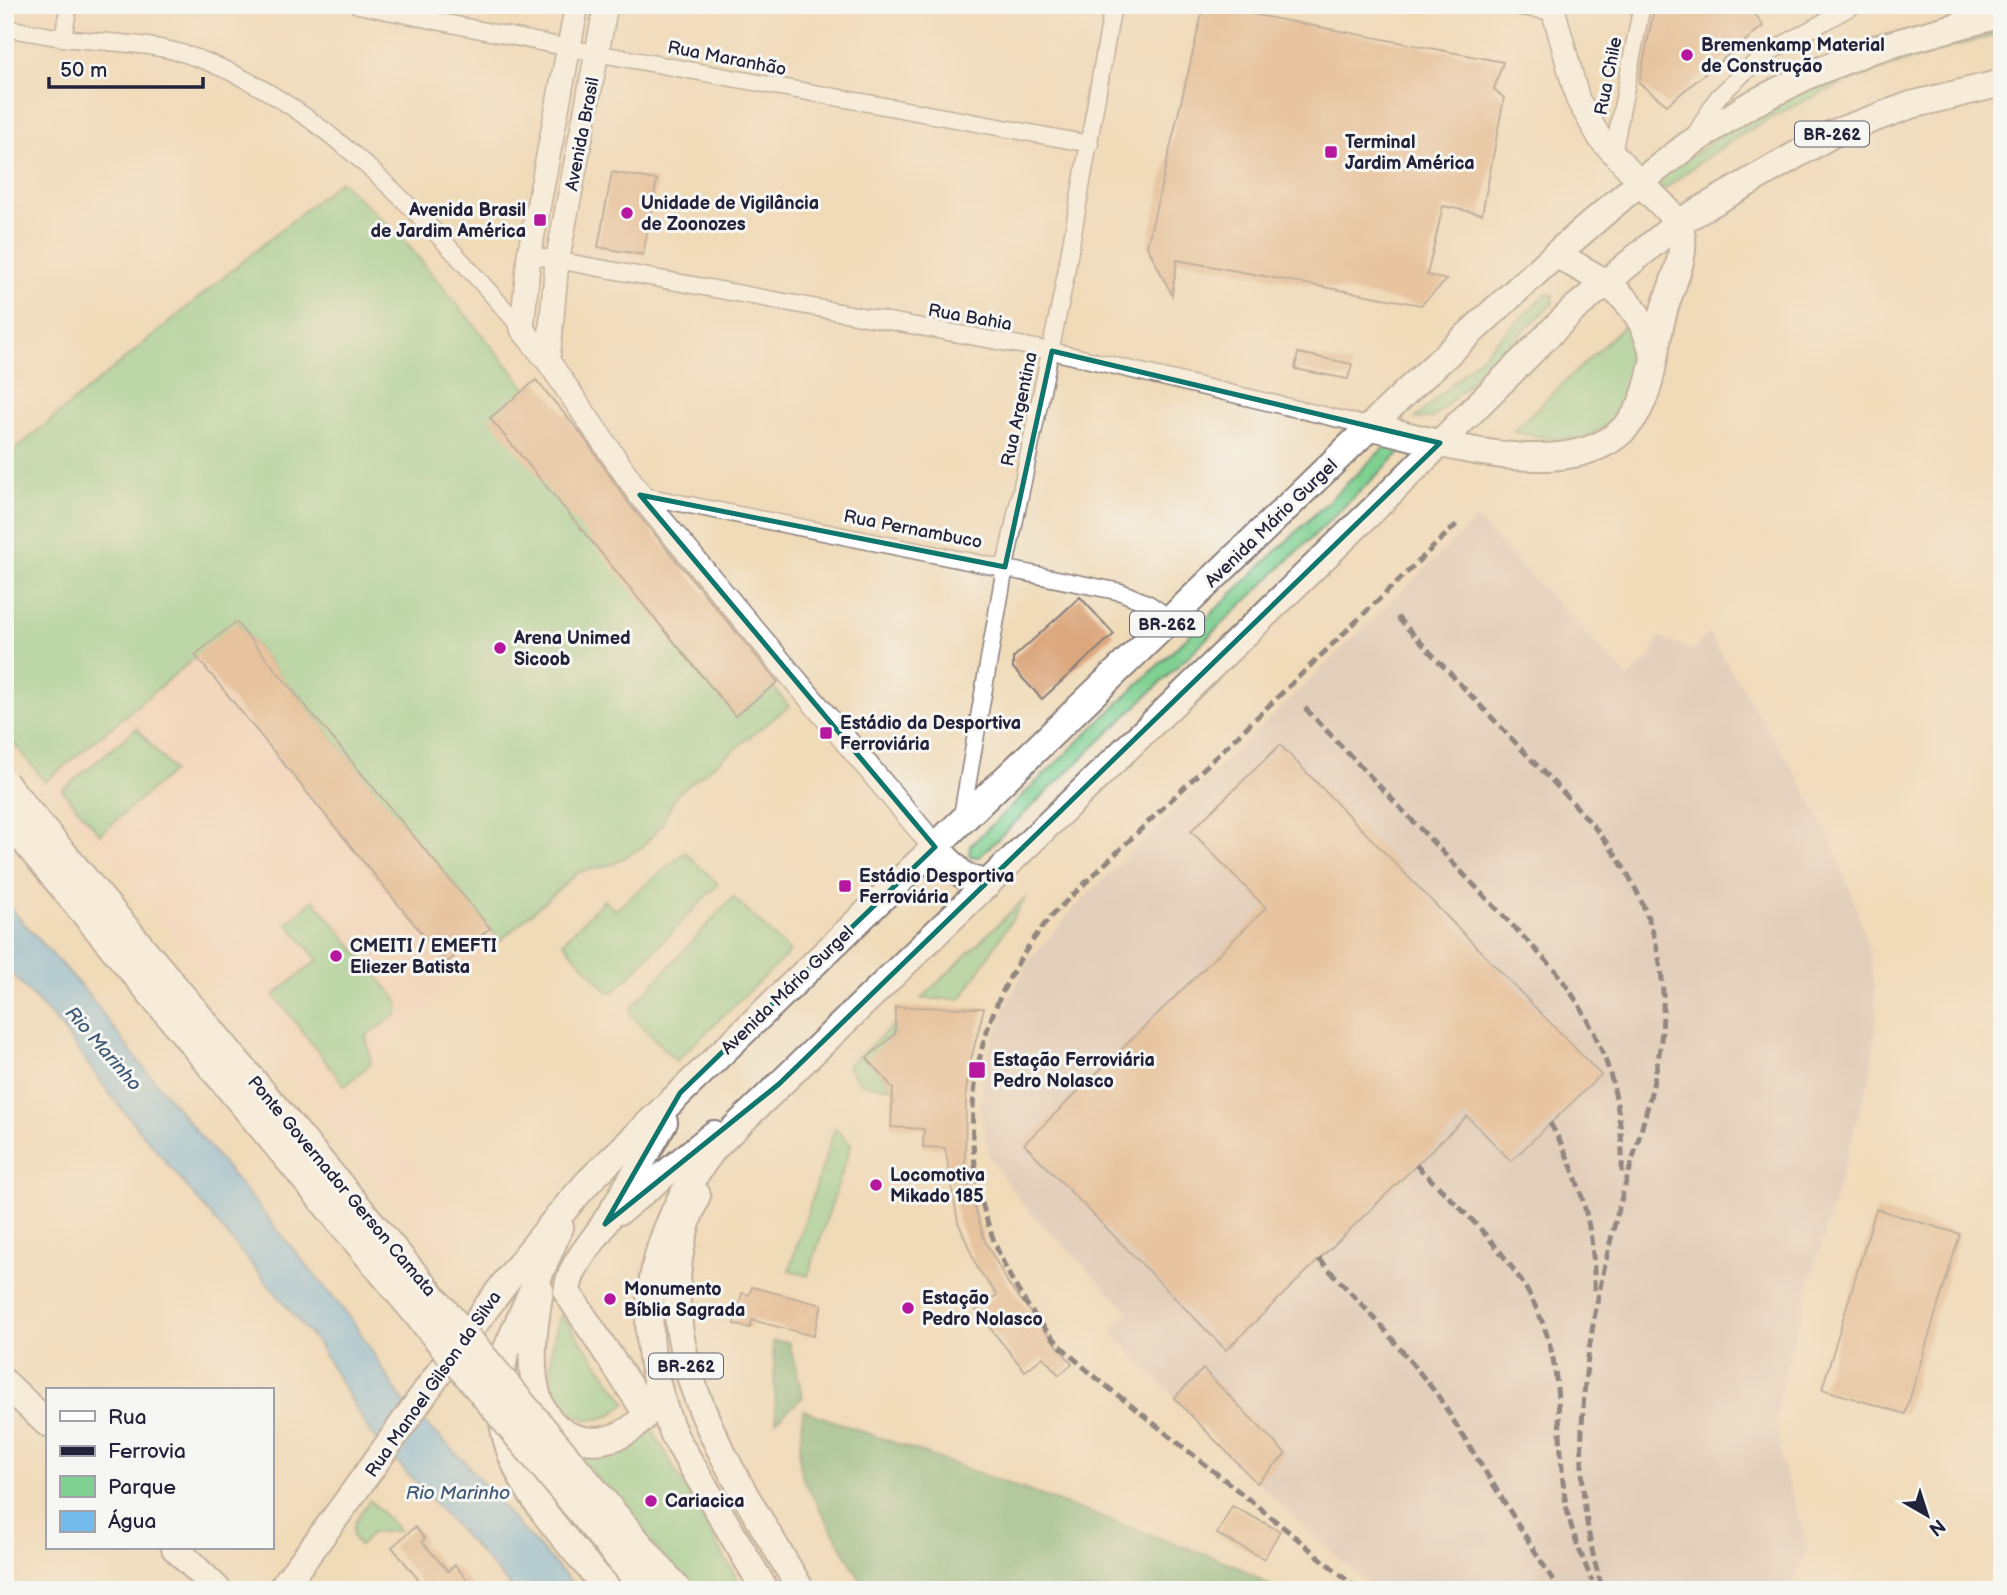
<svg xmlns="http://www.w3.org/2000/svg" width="2007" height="1595" viewBox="0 0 2007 1595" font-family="'Balsamiq Sans',sans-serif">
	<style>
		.built { fill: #f5d3c1 }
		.industrial { fill: #d1c0bc }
		.green { fill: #7fd091; stroke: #507966; stroke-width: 2 }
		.forest { fill: #67b27b; stroke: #446a5b; stroke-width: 2 }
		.water { fill: #72bbea; stroke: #4a6e92; stroke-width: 2 }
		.building { fill: #dca77e }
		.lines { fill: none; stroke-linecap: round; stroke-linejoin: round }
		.street-casing { stroke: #897e7a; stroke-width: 19 }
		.secondary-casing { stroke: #897e7a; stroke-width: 26 }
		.primary-casing { stroke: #897e7a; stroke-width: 30 }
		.street { stroke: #fff; stroke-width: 16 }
		.secondary { stroke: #fff; stroke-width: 23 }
		.primary { stroke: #fff; stroke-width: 26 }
		.rail { stroke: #22223b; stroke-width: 5; stroke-dasharray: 10 5; stroke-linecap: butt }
		.primary-bridge-casing { stroke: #897e7a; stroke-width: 30; stroke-linecap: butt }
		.primary-bridge { stroke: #fff; stroke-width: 26 }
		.marked { fill: none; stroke: #0f766e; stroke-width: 5; stroke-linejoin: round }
		.poi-dot { fill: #b5179e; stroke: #f6f6f2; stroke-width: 2.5 }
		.labels { text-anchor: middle; stroke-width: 6; stroke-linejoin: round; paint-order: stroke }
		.shield { fill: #f6f6f2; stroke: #626272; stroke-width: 2 }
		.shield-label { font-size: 16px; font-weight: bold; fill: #22223b }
		.poi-label { font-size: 18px; font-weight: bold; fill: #22223b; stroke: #f6f6f2; text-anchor: start }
		.street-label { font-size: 18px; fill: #22223b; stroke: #f6f6f2 }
		.water-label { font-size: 19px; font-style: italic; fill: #3e5878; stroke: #f6f6f2 }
	</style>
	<rect width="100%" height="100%" fill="#f6f6f2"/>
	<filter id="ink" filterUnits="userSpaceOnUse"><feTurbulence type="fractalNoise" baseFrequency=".0143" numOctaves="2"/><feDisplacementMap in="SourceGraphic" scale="14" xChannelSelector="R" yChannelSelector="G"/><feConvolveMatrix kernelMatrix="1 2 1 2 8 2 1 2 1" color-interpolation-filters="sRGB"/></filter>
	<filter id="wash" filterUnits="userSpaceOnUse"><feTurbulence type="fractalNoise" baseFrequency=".00686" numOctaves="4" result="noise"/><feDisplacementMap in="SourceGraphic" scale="28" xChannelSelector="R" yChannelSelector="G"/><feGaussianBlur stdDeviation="1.57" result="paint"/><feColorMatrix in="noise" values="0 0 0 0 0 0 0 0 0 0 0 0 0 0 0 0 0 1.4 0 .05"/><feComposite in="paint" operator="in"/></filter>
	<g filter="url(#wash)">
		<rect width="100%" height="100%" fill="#f0dbb9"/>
		<!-- built -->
		<path class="built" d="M236 622 500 941 345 1086 475 1232 442 1262 45 782Z"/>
		<!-- industrial -->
		<path class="industrial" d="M1476 519 1628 677 1650 658 1660 637 1692 650 1709 634 1799 779 1829 837 1853 898 1870 953 1877 1014 1871 1073 1780 1385 1775 1422 1781 1459 1808 1547 1790 1590H1374L1257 1483 1111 1331 1129 1312 1021 1202 989 1157 980 1106 989 1051 1007 1003 1028 962 1079 903Z"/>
		<!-- green -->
		<g class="green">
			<path d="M2002 19V34C1878 63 1763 108 1664 190L1656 179 1798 85Z"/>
			<path d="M340 181 403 239 789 706 676 795 661 826 641 848 613 864 577 873 500 941 237 623 45 782 5 732V458Z"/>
			<path d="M1547 293 1553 295V303L1433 418 1415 419Z"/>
			<path d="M1630 320 1637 328C1635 370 1634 424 1583 437 1561 442 1534 435 1512 432Z"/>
			<path d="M1391 441 1409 444 979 857 969 856 970 846Z"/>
			<path d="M137 728 173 771 100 834 62 790Z"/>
			<path d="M685 852 718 884 622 984 613 992H608L563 942 604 900 615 910Z"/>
			<path d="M1027 896 961 999H921Z"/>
			<path d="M733 897 790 952 676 1061 631 1015V1008Z"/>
			<path d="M314 900 399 1002 397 1014 366 1036 371 1063 345 1086 274 995 318 960 287 923Z"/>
			<path d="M895 1024V1034L868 1058 893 1088 861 1084 847 1066Z"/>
			<path d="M835 1128 851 1145 808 1276 789 1270Z"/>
			<path d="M561 1314 626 1402C599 1435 558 1418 552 1378 548 1356 554 1335 561 1314Z"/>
			<path d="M652 1429 743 1590H691L577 1454C607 1458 631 1450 652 1429Z"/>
			<path d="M370 1500 399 1531 371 1533 360 1546C343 1533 360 1513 370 1500Z"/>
		</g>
		<!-- forest -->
		<g class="forest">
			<path d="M773 1341 789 1342 803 1397 776 1421Z"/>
			<path d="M803 1410 1235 1565 1277 1590H866L803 1479 799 1458Z"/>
		</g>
		<!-- water -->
		<path class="water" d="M5 902 87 993 135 1057 354 1323 402 1400 466 1463 516 1523 579 1590H514L371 1434 318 1344 112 1097 60 1026 5 966Z"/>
		<g id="blocks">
			<!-- building -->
			<g class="building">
				<path d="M1204 5 1503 62 1494 89 1504 98 1482 214 1443 206 1427 275 1447 280 1421 305 1177 260 1172 295 1147 246Z"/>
				<path d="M1655 5H1749L1763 26 1667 105 1639 83Z"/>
				<path d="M612 172 657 180 643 255 598 247Z"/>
				<path d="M1298 353 1352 364 1348 379 1295 369Z"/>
				<path d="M536 380 580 432 629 504 778 682 735 716 490 418Z"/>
				<path d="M1080 597 1114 634 1042 699 1013 668V658Z"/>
				<path d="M236 622 490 928 446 963 195 655Z"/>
				<path d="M1280 745 1601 1075 1511 1161 1467 1116 1226 1350 1024 1144 1266 908 1191 831Z"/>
				<path d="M895 1007 984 1008 969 1067 966 1093 965 1168 970 1192 985 1241 1009 1285 1072 1364 1059 1375 1043 1357 1025 1371 976 1311 997 1295 978 1269 958 1222 945 1148 923 1147 924 1129 891 1127 893 1088 867 1058 895 1034Z"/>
				<path d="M1876 1209 1960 1234 1905 1414 1822 1389Z"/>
				<path d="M752 1287 822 1305 813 1336 752 1320 750 1328 734 1324 742 1293 749 1295Z"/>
				<path d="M1203 1369 1286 1454 1257 1483 1174 1398Z"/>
				<path d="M1232 1506 1280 1531 1264 1559 1217 1534Z"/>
				<path d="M415 1527 425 1539 422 1542 448 1571 455 1565 476 1590H427L392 1547Z"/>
			</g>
		</g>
	</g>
	<g filter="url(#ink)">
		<use href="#blocks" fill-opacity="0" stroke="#897e7a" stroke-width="2"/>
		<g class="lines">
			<!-- street casing -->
			<g class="street-casing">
				<g id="street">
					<path d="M358 5 569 48 1090 144"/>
					<path d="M1508 5 1554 12"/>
					<path d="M1957 5 1982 18"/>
					<path d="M5 28C24 31 44 35 63 38 107 43 152 42 194 57 324 102 434 228 522 329"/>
					<path d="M63 38 69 5"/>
					<path d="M1694 136 1718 97 1761 57 1854 5"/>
					<path d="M1613 154 1642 5"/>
					<path d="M529 255 1052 351 1373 427"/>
					<path d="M640 495 1121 592 1149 604 1171 619"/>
					<path d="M961 821 1005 567 1063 290 1113 5"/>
				</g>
			</g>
			<!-- secondary casing -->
			<g class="secondary-casing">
				<g id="secondary">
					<path d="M577 5 529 255 522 329 548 361 640 495 935 847"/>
					<path d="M1552 5 1578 100 1601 140 1640 182"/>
					<path d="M548 361 557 262 606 5"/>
				</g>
			</g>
			<!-- primary casing -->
			<g class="primary-casing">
				<g id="primary">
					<path d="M1556 254C1605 283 1638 294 1653 353"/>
					<path d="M1373 427C1446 444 1601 497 1642 402 1654 375 1655 343 1663 314 1669 287 1694 248 1676 221 1667 207 1651 195 1640 182"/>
					<path d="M935 847 963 875 987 885"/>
					<path d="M697 1195C634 1342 731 1468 801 1590"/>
					<path d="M620 1211 714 1134"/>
					<path d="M560 1227 505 1353C483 1460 546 1514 608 1590"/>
					<path d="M540 1290C534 1326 527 1370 540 1404 564 1462 646 1447 656 1389"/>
					<path d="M5 1383 47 1423"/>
					<path d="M653 1401 640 1403 567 1292C570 1263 592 1245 606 1221 627 1189 645 1155 664 1122"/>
					<path d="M175 1548 218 1590"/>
					<path d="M280 1590C387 1456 475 1308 589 1181L1406 392 1556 254 1640 182 1688 145 1746 107 1809 75 1871 50 2002 14"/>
					<path d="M765 1590 675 1437C630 1333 645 1237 714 1148L1375 508 1573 310 1678 223 1834 133 1911 105 2002 83"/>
				</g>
			</g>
			<!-- street -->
			<use href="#street" class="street"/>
			<!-- secondary -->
			<use href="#secondary" class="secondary"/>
			<!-- primary -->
			<use href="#primary" class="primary"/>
			<!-- rail -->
			<g class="rail">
				<path d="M1397 617C1440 663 1484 709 1527 755 1566 796 1607 834 1633 884 1695 1003 1647 1099 1617 1215 1586 1335 1563 1470 1603 1590"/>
				<path d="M1305 708 1556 971C1604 1036 1624 1094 1622 1175"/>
				<path d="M1550 1123C1580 1174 1596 1234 1594 1292"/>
				<path d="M1416 1165C1467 1215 1522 1262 1546 1332 1562 1378 1558 1441 1564 1490 1567 1522 1580 1552 1592 1581"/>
				<path d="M1319 1259 1380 1324 1437 1394 1559 1590"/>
				<path d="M1358 1590C1298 1538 1235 1488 1173 1439 1138 1410 1100 1383 1067 1352 1001 1289 968 1196 973 1107 977 1034 1006 971 1052 915L1458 523"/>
			</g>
			<!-- primary-bridge casing -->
			<g class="primary-bridge-casing">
				<g id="primary-bridge">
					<path d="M5 783 678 1590"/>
					<path d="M6 819 645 1590"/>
				</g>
			</g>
			<!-- primary-bridge -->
			<use href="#primary-bridge" class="primary-bridge"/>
		</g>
	</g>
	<!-- marked area -->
	<path d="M0 0H2007V1595H0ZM1052 351 1440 443 779 1084 605 1224 680 1093 935 847 640 495 1005 567Z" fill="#f0dbb9" fill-opacity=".55" fill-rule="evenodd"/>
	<path class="marked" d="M1052 351 1440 443 779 1084 605 1224 680 1093 935 847 640 495 1005 567Z"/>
	<!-- markers -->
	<g class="poi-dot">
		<circle cx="1687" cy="55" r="7"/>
		<rect x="1324" y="145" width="14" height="14" rx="3.5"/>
		<circle cx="627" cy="213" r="7"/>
		<rect x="533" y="213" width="14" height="14" rx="3.5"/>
		<circle cx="500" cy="648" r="7"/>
		<rect x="819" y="726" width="14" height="14" rx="3.5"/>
		<rect x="838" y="879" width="14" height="14" rx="3.5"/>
		<circle cx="336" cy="956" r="7"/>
		<rect x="968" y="1061" width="18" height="18" rx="3.5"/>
		<circle cx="876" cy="1185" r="7"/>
		<circle cx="610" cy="1299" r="7"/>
		<circle cx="908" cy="1308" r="7"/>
		<circle cx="651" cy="1501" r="7"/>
	</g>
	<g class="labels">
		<!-- shield labels -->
		<g class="shield">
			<rect x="1795" y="121.5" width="74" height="25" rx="5"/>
			<rect x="1130" y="611.5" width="74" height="25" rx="5"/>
			<rect x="649" y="1353.5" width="74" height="25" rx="5"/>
		</g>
		<g class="shield-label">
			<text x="1832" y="140">BR-262</text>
			<text x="1167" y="630">BR-262</text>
			<text x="686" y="1372">BR-262</text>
		</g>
		<!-- poi labels -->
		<g class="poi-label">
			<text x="1701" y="51">Bremenkamp Material<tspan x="1701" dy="21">de Construção</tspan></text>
			<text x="1345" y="148">Terminal<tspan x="1345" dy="21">Jardim América</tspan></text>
			<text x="641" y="209">Unidade de Vigilância<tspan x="641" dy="21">de Zoonozes</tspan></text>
			<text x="526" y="216" text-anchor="end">Avenida Brasil<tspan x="526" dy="21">de Jardim América</tspan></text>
			<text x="514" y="644">Arena Unimed<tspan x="514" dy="21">Sicoob</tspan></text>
			<text x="840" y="729">Estádio da Desportiva<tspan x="840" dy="21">Ferroviária</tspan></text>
			<text x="859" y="882">Estádio Desportiva<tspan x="859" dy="21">Ferroviária</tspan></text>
			<text x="350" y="952">CMEITI / EMEFTI<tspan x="350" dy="21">Eliezer Batista</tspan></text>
			<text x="993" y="1066">Estação Ferroviária<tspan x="993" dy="21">Pedro Nolasco</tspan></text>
			<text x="890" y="1181">Locomotiva<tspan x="890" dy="21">Mikado 185</tspan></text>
			<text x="624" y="1295">Monumento<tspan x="624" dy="21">Bíblia Sagrada</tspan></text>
			<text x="922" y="1304">Estação<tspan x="922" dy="21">Pedro Nolasco</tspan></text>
			<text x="665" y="1507">Cariacica</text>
		</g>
		<!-- street labels -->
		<g class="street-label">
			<text transform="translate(727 58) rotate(11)" y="6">Rua Maranhão</text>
			<text transform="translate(1608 76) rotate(-79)" y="6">Rua Chile</text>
			<text transform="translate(582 134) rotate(-79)" y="6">Avenida Brasil</text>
			<text transform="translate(970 317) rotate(10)" y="6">Rua Bahia</text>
			<text transform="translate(1019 409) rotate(-78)" y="6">Rua Argentina</text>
			<text transform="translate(1271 523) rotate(-44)" y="6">Avenida Mário Gurgel</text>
			<text transform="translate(913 529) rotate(11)" y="6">Rua Pernambuco</text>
			<text transform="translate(787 990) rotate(-44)" y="6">Avenida Mário Gurgel</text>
			<text transform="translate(342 1186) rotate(50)" y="6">Ponte Governador Gerson Camata</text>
			<text transform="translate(433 1384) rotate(-55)" y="6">Rua Manoel Gilson da Silva</text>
		</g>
		<!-- water labels -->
		<g class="water-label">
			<text transform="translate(104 1048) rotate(49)" y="7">Rio Marinho</text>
			<text x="458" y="1499">Rio Marinho</text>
		</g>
	</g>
	<!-- margin -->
	<rect width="2007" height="1595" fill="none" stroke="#f6f6f2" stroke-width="28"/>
	<!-- legend -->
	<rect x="46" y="1388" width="228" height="161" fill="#f6f6f2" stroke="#a1a1a9" stroke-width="2"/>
	<rect x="60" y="1411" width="35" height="10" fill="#ffffff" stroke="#a1a1a9" stroke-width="2"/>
	<text x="108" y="1424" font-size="21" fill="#22223b">Rua</text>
	<rect x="60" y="1446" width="35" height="10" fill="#22223b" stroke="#a1a1a9" stroke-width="2"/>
	<text x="108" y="1458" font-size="21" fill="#22223b">Ferrovia</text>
	<rect x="60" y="1476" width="35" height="21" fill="#7fd091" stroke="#a1a1a9" stroke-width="2"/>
	<text x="108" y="1494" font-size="21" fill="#22223b">Parque</text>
	<rect x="60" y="1511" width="35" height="21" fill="#72bbea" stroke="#a1a1a9" stroke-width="2"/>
	<text x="108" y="1528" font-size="21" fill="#22223b">Água</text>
	<!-- north arrow -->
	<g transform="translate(1927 1515) rotate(141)" stroke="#f6f6f2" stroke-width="5" paint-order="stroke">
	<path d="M0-5L12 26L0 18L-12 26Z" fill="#22223b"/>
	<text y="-10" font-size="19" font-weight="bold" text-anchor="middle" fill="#22223b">N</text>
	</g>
	<!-- scale -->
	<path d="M49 77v10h154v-10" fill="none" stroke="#22223b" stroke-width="3.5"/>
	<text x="60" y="77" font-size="21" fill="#22223b" stroke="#f6f6f2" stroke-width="5" paint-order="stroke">50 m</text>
</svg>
